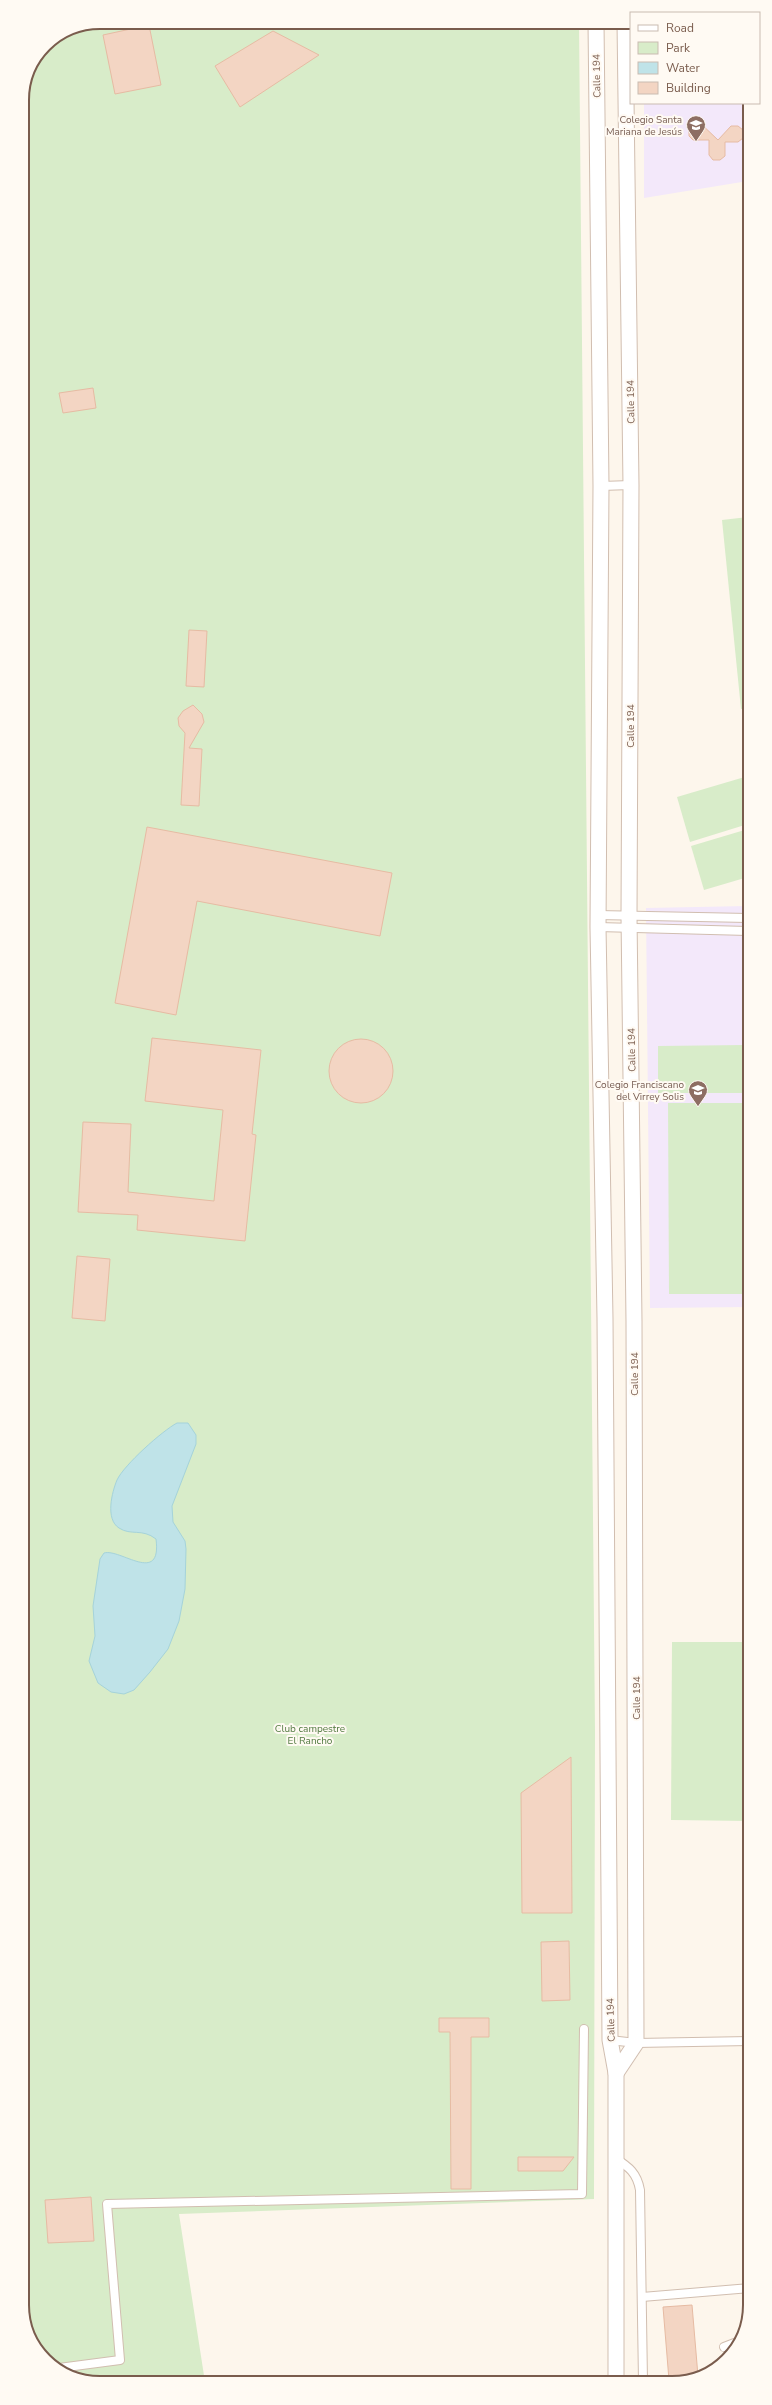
<svg xmlns="http://www.w3.org/2000/svg" width="772" height="2405" viewBox="0 0 772 2405" font-family="'Nunito Sans',sans-serif">
	<style>
		.education { fill: #f3e8fa }
		.green { fill: #d8ecc9 }
		.water { fill: #bfe3e8; stroke: #a5d3da }
		.building { fill: #f3d5c3; stroke: #e6bba3 }
		.lines { fill: none; stroke-linecap: round; stroke-linejoin: round }
		.lane-casing { stroke: #d1beb0; stroke-width: 10 }
		.street-casing { stroke: #d1beb0; stroke-width: 17 }
		.lane { stroke: #fff; stroke-width: 8 }
		.street { stroke: #fff; stroke-width: 15 }
		.labels { text-anchor: middle; stroke-width: 4; stroke-linejoin: round; paint-order: stroke }
		.street-label { font-size: 10px; fill: #7a5c4d; stroke: #fffaf3 }
		.education-label { font-size: 10px; fill: #785e54; stroke: #fffaf3; text-anchor: end }
		.park-label { font-size: 10px; fill: #537a41; stroke: #fffaf3 }
		.rim { fill: none; stroke: #7a5c4d; stroke-width: 2 }
	</style>
	<rect width="100%" height="100%" fill="#fdf6ec"/>
	<!-- education -->
	<g class="education">
		<path d="M644 103H747L748 181 644 198Z"/>
		<path d="M748 906 749 1307 650 1308 646 908Z"/>
	</g>
	<!-- green -->
	<g class="green">
		<path d="M100 22H579L595 1731 594 2199 179 2214 205 2382 95 2383 49 2364 25 2325 22 96 30 66 45 45 71 28Z"/>
		<path d="M748 517V708L741 709 722 520Z"/>
		<path d="M748 776V824L690 842 677 797Z"/>
		<path d="M748 829V877L704 890 691 846Z"/>
		<path d="M744 1045V1093H658V1046Z"/>
		<path d="M668 1103H749V1294H669Z"/>
		<path d="M672 1642H749V1821L671 1820Z"/>
	</g>
	<!-- water -->
	<path class="water" d="M177 1423H188L196 1435V1444L172 1506 173 1522 185 1541 186 1549 185 1589 179 1621 168 1649 150 1672 134 1690 124 1694 111 1692 98 1683 89 1661 95 1636 93 1606 100 1559 104 1553C120 1548 162 1586 156 1539 142 1528 131 1536 119 1528 105 1519 112 1492 117 1480 124 1465 162 1431 177 1423Z"/>
	<!-- building -->
	<g class="building">
		<path d="M149 25 161 85 115 94 103 35Z"/>
		<path d="M273 31 319 55 240 107 215 66Z"/>
		<path d="M697 120 718 140 731 126H738L743 130V138L738 142H725V156L720 160H713L709 155V140H693L689 136V128Z"/>
		<path d="M93 388 96 408 63 413 59 393Z"/>
		<path d="M189 630 207 631 204 687 186 686Z"/>
		<path d="M193 705 202 714 204 722 189 748 202 749 199 806 181 805 185 733 179 726 178 718 183 711Z"/>
		<path d="M147 827 392 873 380 936 197 901 176 1015 115 1003Z"/>
		<path d="M152 1038 261 1050 252 1134 256 1135 245 1241 137 1230 138 1215 78 1212 83 1122 131 1124 128 1192 214 1201 223 1110 145 1101Z"/>
		<circle cx="361" cy="1071" r="32"/>
		<path d="M77 1256 110 1259 105 1321 72 1318Z"/>
		<path d="M571 1757 572 1913H522L521 1793Z"/>
		<path d="M569 1941 570 2000 542 2001 541 1942Z"/>
		<path d="M439 2018H489V2037H471V2189H451L450 2032H439Z"/>
		<path d="M518 2157H574L563 2171H518Z"/>
		<path d="M91 2197 94 2241 48 2243 45 2200Z"/>
		<path d="M692 2305 698 2376 692 2380H669L663 2307Z"/>
	</g>
	<g class="lines">
		<!-- lane casing -->
		<g class="lane-casing">
			<g id="lane">
				<path d="M601 486 631 485"/>
				<path d="M598 915 748 918"/>
				<path d="M598 927 748 931"/>
				<path d="M610 2040 636 2043 750 2041"/>
				<path d="M615 2158C629 2167 637 2173 640 2190L643 2381"/>
				<path d="M642 2297 750 2288"/>
				<path d="M724 2347 737 2342"/>
				<path d="M59 2368 120 2360 107 2204 582 2194 584 2029"/>
			</g>
		</g>
		<!-- street casing -->
		<g class="street-casing">
			<g id="street">
				<path d="M596 22 601 486 598 927 605 1318 610 2040 616 2073V2381"/>
				<path d="M616 2073 636 2043 634 1321 629 916 631 485 625 22"/>
			</g>
		</g>
		<!-- lane -->
		<use href="#lane" class="lane"/>
		<!-- street -->
		<use href="#street" class="street"/>
	</g>
	<!-- icons -->
	<defs>
		<g id="school-pin" transform="scale(1)"><path d="M0 17L-7.5 6A9.5 9.5 0 1 1 7.5 6Z" fill="#8d6e63" stroke="#fffaf3"/><path d="M0-5L7-2L0 1L-7-2ZM-4 1L0 2.5L4 1V4Q0 6-4 4Z" fill="#fff"/></g>
	</defs>
	<g fill-rule="evenodd">
		<use href="#school-pin" x="696" y="125"/>
		<use href="#school-pin" x="698" y="1090"/>
	</g>
	<g class="labels">
		<!-- street labels -->
		<g class="street-label">
			<text transform="translate(596 76) rotate(-91)" y="4">Calle 194</text>
			<text transform="translate(630 402) rotate(-91)" y="4">Calle 194</text>
			<text transform="translate(630 726) rotate(-90)" y="4">Calle 194</text>
			<text transform="translate(631 1050) rotate(-91)" y="4">Calle 194</text>
			<text transform="translate(634 1374) rotate(-90)" y="4">Calle 194</text>
			<text transform="translate(636 1698) rotate(-90)" y="4">Calle 194</text>
			<text transform="translate(610 2020) rotate(-92)" y="4">Calle 194</text>
		</g>
		<!-- education labels -->
		<g class="education-label">
			<text x="682" y="123">Colegio Santa<tspan x="682" dy="12">Mariana de Jesús</tspan></text>
			<text x="684" y="1088">Colegio Franciscano<tspan x="684" dy="12">del Virrey Solis</tspan></text>
		</g>
		<!-- park labels -->
		<g class="park-label">
			<text x="310" y="1732">Club campestre<tspan x="310" dy="12">El Rancho</tspan></text>
		</g>
	</g>
	<!-- crop -->
	<path d="M0 0H772V2405H0ZM100 29H672A71 71 0 0 1 743 100V2305A71 71 0 0 1 672 2376H100A71 71 0 0 1 29 2305V100A71 71 0 0 1 100 29Z" fill="#fffaf3" fill-rule="evenodd"/>
	<path class="rim" d="M100 29H672A71 71 0 0 1 743 100V2305A71 71 0 0 1 672 2376H100A71 71 0 0 1 29 2305V100A71 71 0 0 1 100 29Z"/>
	<!-- legend -->
	<rect x="630" y="12" width="130" height="92" fill="#fffaf3" stroke="#cabbb1"/>
	<rect x="638" y="25" width="20" height="6" fill="#ffffff" stroke="#cabbb1"/>
	<text x="666" y="32" font-size="12" fill="#7a5c4d">Road</text>
	<rect x="638" y="42" width="20" height="12" fill="#d8ecc9" stroke="#cabbb1"/>
	<text x="666" y="52" font-size="12" fill="#7a5c4d">Park</text>
	<rect x="638" y="62" width="20" height="12" fill="#bfe3e8" stroke="#cabbb1"/>
	<text x="666" y="72" font-size="12" fill="#7a5c4d">Water</text>
	<rect x="638" y="82" width="20" height="12" fill="#f3d5c3" stroke="#cabbb1"/>
	<text x="666" y="92" font-size="12" fill="#7a5c4d">Building</text>
</svg>
